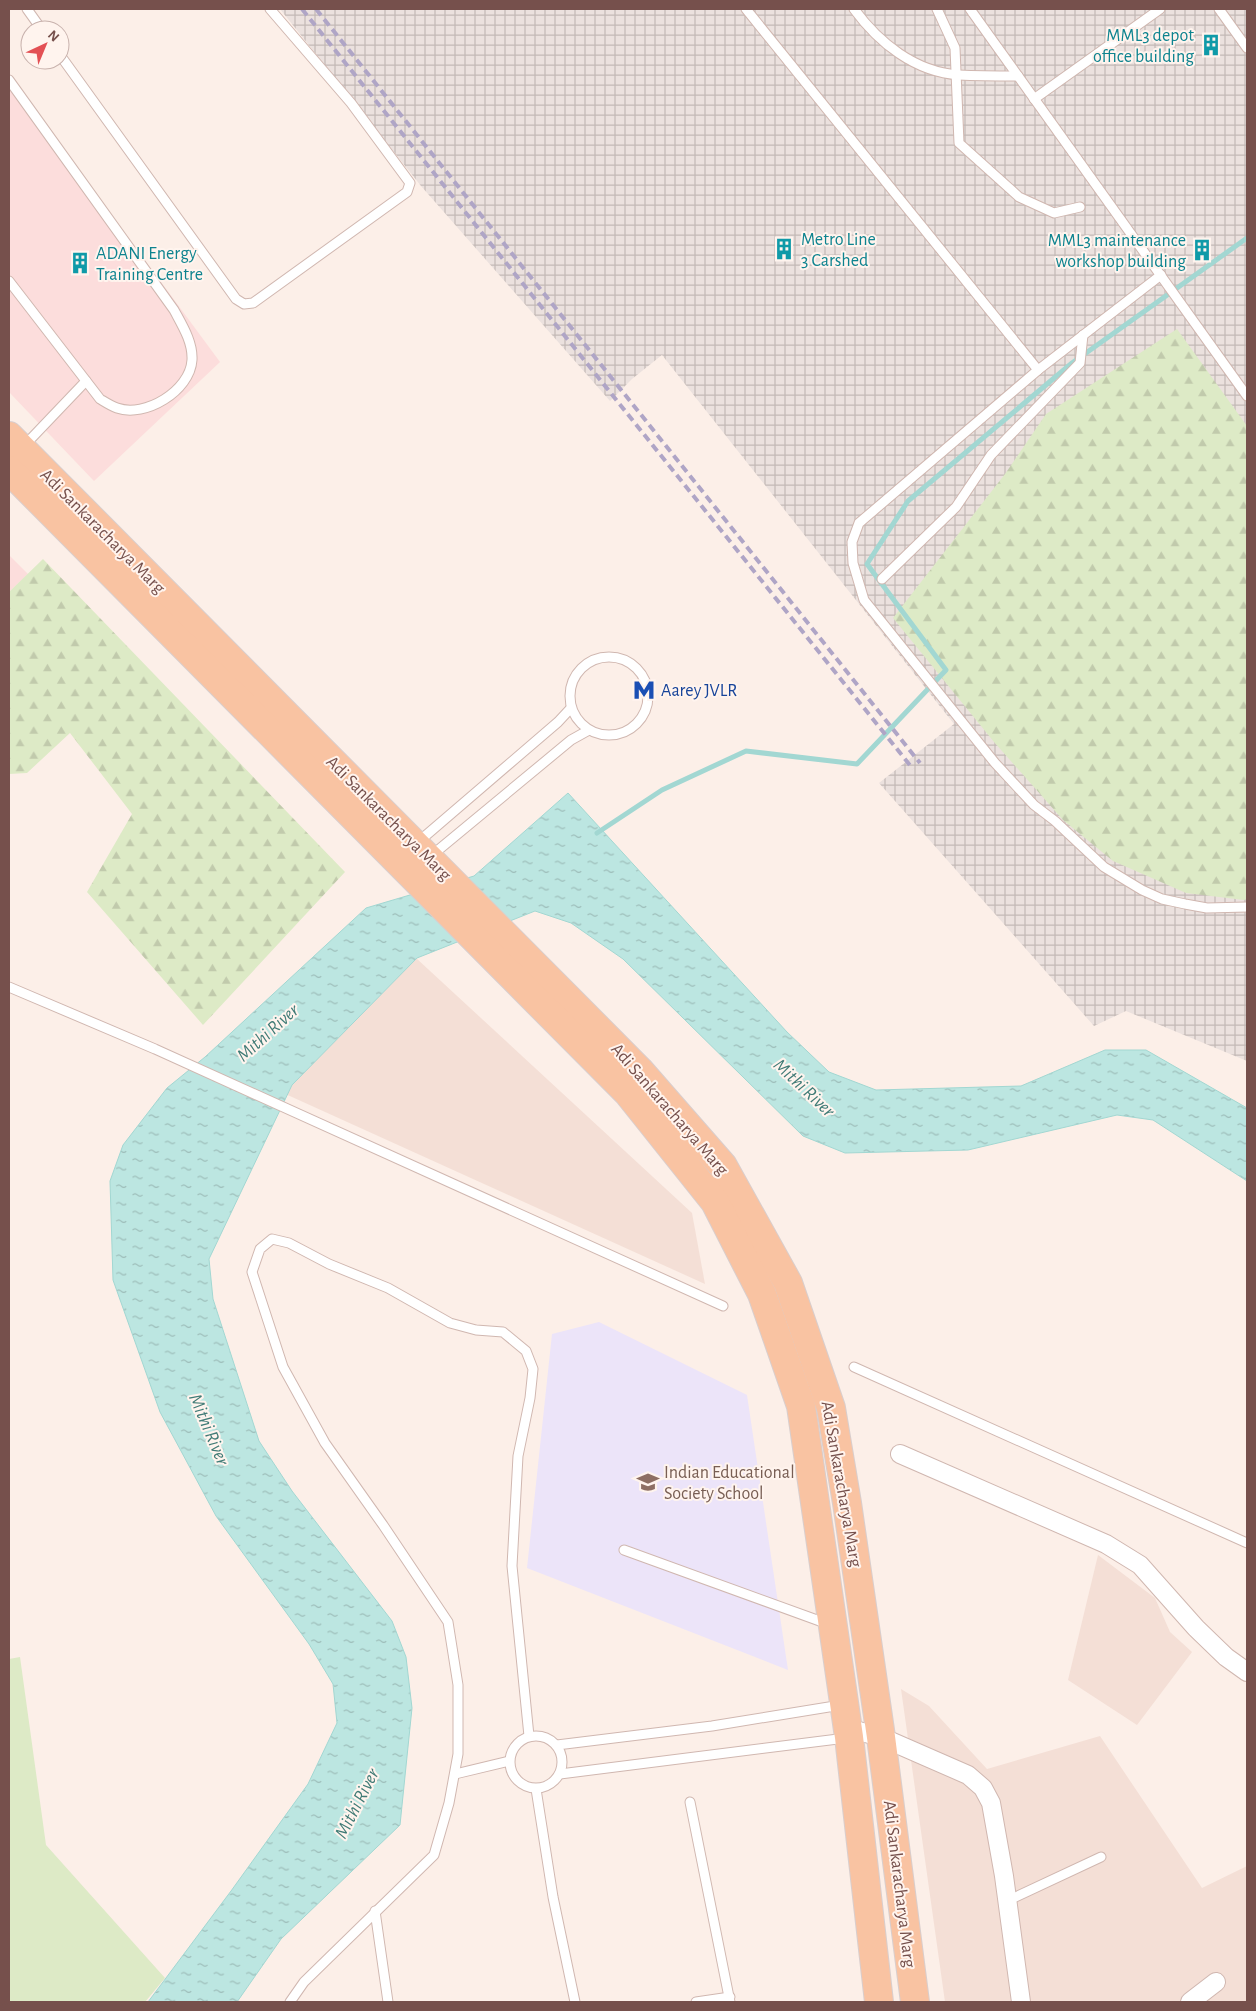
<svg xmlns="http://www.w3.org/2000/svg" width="1256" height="2011" viewBox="0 0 1256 2011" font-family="'Alegreya Sans',sans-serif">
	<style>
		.residential { fill: #f4dfd6 }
		.commercial { fill: #fcdddc }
		.industrial { fill: url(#industrial-grid) }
		.education { fill: #ece4f9 }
		.forest { fill: url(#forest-firs) }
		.park { fill: #ddeac6 }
		.water { fill: url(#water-ripples); stroke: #a2d7d2 }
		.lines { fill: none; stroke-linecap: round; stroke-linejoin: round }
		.stream { stroke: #a2d7d2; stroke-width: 5 }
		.lane-casing { stroke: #d0b7b0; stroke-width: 11 }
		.street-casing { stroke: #d0b7b0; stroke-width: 20 }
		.primary-casing { stroke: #d9cecd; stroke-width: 30 }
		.lane { stroke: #fff; stroke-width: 9 }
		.street { stroke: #fff; stroke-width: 18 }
		.primary { stroke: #f9c3a2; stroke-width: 28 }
		.rail { stroke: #afa5c6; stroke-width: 4; stroke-dasharray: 8 5; stroke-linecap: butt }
		.labels { text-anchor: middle; stroke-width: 4; stroke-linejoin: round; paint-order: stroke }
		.culture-label { font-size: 18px; fill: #0d838f; stroke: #fff4ee; text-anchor: end }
		.street-label { font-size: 18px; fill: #76504c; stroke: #fff4ee }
		.transit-label { font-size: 18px; fill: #164399; stroke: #fff4ee; text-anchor: start }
		.education-label { font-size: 18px; fill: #785e54; stroke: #fff4ee; text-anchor: start }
		.water-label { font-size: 19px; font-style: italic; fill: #407b76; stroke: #fff4ee }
	</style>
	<defs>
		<pattern id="industrial-grid" width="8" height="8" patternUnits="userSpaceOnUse" patternTransform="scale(1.25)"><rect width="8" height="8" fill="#ebe1de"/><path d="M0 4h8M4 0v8" fill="none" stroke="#c3b9b6"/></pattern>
		<pattern id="forest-firs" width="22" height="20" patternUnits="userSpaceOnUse" patternTransform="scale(1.25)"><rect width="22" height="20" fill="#ddeac6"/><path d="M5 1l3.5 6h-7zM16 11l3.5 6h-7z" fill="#c1caac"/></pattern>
		<pattern id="water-ripples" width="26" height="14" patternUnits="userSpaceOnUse" patternTransform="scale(1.25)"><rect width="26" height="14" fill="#bce6e1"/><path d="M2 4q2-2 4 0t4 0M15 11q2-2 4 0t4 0" fill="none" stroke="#9dbdb9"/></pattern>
	</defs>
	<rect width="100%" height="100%" fill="#fcefe8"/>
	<!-- residential -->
	<g class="residential">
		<path d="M416 958 692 1213 705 1284 281 1092Z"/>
		<path d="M1098 1555 1155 1598 1170 1632 1192 1652 1137 1725 1068 1680Z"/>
		<path d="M901 1689 929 1706 987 1769 1100 1736 1202 1888 1247 1866V2002H945Z"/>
	</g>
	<!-- commercial -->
	<g class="commercial">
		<path d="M9 76 220 362 94 481 9 392Z"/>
		<path d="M9 555 28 574 9 592Z"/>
	</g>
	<!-- industrial -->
	<path class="industrial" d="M280 9H1247V1061L1126 1011 1094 1026 879 783 954 724 662 355 632 379 610 401 421 186Z"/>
	<!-- education -->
	<path class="education" d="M599 1322 747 1395 788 1670 527 1568 552 1334Z"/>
	<!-- forest -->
	<g class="forest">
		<path d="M1177 329 1247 426V899L1244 900 1186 893 1113 861 1063 820 994 742 893 618 1005 474 1046 414Z"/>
		<path d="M43 559 345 872 203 1025 87 892 132 814 70 733 27 773 9 774V592Z"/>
	</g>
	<!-- park -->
	<path class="park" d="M20 1657 46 1845 165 1978 145 2002H9V1659Z"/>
	<!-- water -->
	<path class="water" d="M568 793 787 1032 829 1072 876 1090 1021 1086 1105 1050H1146L1247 1108V1181L1153 1120 1117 1115 968 1150 845 1153 803 1136 623 959 571 923 535 911 417 958 292 1085 209 1259 213 1299 259 1441 292 1491 392 1621 406 1657 412 1708 400 1825 281 1939 237 2002H148L231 1891 308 1784 337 1723 333 1684 309 1644 216 1516 160 1412 113 1280 110 1181 123 1145 167 1088 205 1057 366 908 474 876Z"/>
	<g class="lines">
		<!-- stream -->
		<path class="stream" d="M597 833 662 790 746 751 857 764 946 670 867 564 908 501 1072 363 1247 238"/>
		<!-- lane casing -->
		<g class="lane-casing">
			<g id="lane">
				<path d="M27 9 42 30"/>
				<path d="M746 9 1038 370"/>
				<path d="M854 9C879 43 915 72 959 75 979 76 999 76 1018 76"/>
				<path d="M937 9 955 48 959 143 1019 197 1054 213 1080 207"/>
				<path d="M970 9 1247 396"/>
				<path d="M1219 9 1247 48"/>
				<path d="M60 55 236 299 244 304 253 303 407 192 410 183 351 103 270 9"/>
				<path d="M9 80 174 310C182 325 193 342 192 360 190 391 145 418 117 408 111 406 105 402 100 399L9 281"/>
				<path d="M1034 99 1160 9"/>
				<path d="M1161 275 1038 370 859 523 852 542 853 563 864 600 995 763 1034 805 1055 821 1104 867 1142 890 1162 899 1185 904 1207 908 1247 907"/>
				<path d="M24 446 86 381"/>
				<path d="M882 579 956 507 991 455 1080 363 1083 335"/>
				<circle cx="609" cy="696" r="39"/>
				<path d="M417 843 558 722 571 708"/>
				<path d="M431 856 571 740 589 730"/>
				<path d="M9 987 155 1049 723 1306"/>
				<path d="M854 1367 1247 1543"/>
				<path d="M624 1550 828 1624"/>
				<circle cx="536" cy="1762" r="26"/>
				<path d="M557 1745 712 1726 841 1705"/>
				<path d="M455 1774 509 1761"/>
				<path d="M560 1774 846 1738"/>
				<path d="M536 1789 553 1897 575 2002"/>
				<path d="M690 1802 730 2002"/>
				<path d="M1007 1901 1101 1857"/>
				<path d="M375 1911 388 2002"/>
				<path d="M290 2002 304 1982 434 1855 449 1803 458 1754V1685L448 1622 383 1525 325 1443 283 1367 252 1272 260 1249 272 1239 289 1243 329 1264 388 1288 450 1323 476 1330 503 1332 526 1351 533 1369 530 1398 518 1456 512 1566 529 1736"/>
				<path d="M696 2002 730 1997"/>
			</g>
		</g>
		<!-- street casing -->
		<g class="street-casing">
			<g id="street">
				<path d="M900 1454 1106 1544 1140 1565 1196 1628 1226 1657 1247 1672"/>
				<path d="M847 1728 881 1737 968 1775 983 1788 991 1803 1004 1876 1021 2002"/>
				<path d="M1190 2002 1216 1982"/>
			</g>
		</g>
		<!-- primary casing -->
		<g class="primary-casing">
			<g id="primary">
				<path d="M9 436 639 1070 723 1166 788 1283 831 1408 847 1503 881 1737 915 2002"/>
				<path d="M9 470 628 1093 715 1202 762 1294 801 1406 849 1737 879 2002"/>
			</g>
		</g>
		<!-- lane -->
		<use href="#lane" class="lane"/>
		<!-- street -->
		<use href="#street" class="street"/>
		<!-- primary -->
		<use href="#primary" class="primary"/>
		<!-- rail -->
		<g class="rail">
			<path d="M302 9 913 769"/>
			<path d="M316 9 920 763"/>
		</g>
	</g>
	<!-- icons -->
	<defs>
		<g id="building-bare" transform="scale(1.725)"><path d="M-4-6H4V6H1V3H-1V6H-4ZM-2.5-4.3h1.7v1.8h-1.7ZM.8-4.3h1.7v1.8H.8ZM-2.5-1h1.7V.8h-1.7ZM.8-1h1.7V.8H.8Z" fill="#0f9aa8" stroke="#fff4ee" stroke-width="2.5" paint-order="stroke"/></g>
		<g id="metro-bare" transform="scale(1.725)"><path d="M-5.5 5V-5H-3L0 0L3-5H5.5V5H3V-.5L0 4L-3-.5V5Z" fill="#1a4fb4" stroke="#fff4ee" stroke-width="2.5" paint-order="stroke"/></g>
		<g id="school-bare" transform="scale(1.725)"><path d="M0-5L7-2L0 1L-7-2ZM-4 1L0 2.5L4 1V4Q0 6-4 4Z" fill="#8d6e63" stroke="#fff4ee" stroke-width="2.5" paint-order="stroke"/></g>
	</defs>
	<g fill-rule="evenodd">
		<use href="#building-bare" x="1211" y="45"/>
		<use href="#building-bare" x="784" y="249"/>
		<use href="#building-bare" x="1202" y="250"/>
		<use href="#building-bare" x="80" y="263"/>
		<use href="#metro-bare" x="644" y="690"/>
		<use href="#school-bare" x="648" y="1482"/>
	</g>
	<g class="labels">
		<!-- culture labels -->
		<g class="culture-label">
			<text x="1194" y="41">MML3 depot<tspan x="1194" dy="21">office building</tspan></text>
			<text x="801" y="245" text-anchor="start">Metro Line<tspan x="801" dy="21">3 Carshed</tspan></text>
			<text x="1186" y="246">MML3 maintenance<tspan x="1186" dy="21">workshop building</tspan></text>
			<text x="96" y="259" text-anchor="start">ADANI Energy<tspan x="96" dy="21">Training Centre</tspan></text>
		</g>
		<!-- street labels -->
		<g class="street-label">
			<text transform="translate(103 531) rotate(45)" y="6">Adi Sankaracharya Marg</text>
			<text transform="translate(389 818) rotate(45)" y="6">Adi Sankaracharya Marg</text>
			<text transform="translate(670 1109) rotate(49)" y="6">Adi Sankaracharya Marg</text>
			<text transform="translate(842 1484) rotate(80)" y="6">Adi Sankaracharya Marg</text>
			<text transform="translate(900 1884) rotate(83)" y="6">Adi Sankaracharya Marg</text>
		</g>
		<!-- transit labels -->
		<g class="transit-label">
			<text x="661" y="696">Aarey JVLR</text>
		</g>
		<!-- education labels -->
		<g class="education-label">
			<text x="664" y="1478">Indian Educational<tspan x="664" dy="21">Society School</tspan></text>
		</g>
		<!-- water labels -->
		<g class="water-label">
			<text transform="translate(267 1032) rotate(-42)" y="7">Mithi River</text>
			<text transform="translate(805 1087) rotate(43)" y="7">Mithi River</text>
			<text transform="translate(210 1429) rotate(67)" y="7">Mithi River</text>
			<text transform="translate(356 1803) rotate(-63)" y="7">Mithi River</text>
		</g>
	</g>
	<!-- border -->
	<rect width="1256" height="2011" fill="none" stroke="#76504c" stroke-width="20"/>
	<!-- north arrow -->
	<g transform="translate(45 45) rotate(44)"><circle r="24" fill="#fff4ee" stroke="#c8b2ad"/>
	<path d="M0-4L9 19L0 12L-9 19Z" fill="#e35054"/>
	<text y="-8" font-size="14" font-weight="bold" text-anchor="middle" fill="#76504c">N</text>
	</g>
</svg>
